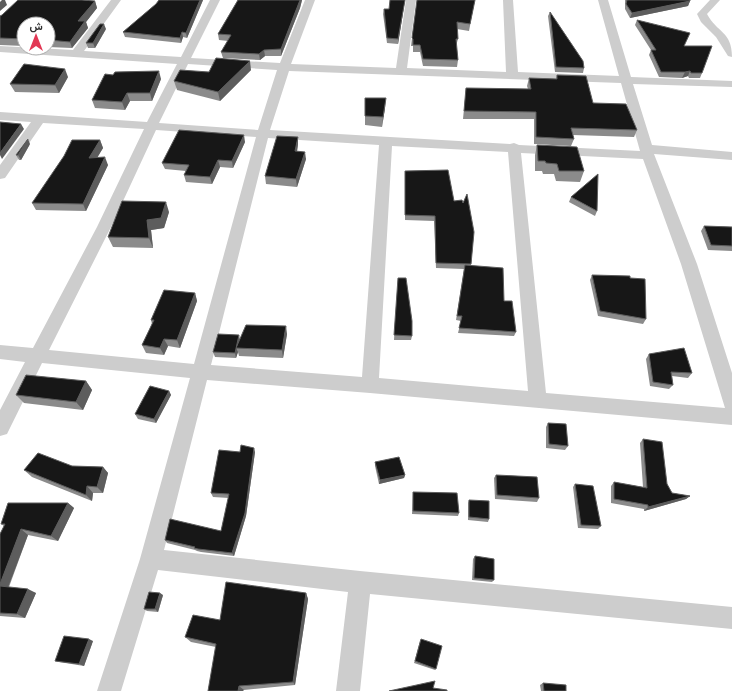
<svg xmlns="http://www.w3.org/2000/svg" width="732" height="691" viewBox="0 0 732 691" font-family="Inter,Vazirmatn,sans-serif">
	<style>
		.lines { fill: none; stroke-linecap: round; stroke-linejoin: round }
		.street { fill: #cdcdcd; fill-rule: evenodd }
		.wall { fill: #8b8b8b }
		.shaded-wall { fill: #5d5d5d }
		.building { fill: #171717; stroke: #5d5d5d }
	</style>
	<rect width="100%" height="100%" fill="#fff"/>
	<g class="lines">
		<!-- street -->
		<g class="street">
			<path d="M111 0H121L84 51 181 57 210 0H220L191 58 280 63 305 0H315L291 64 396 68 406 0H416L407 68 506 72 503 0H513L518 72 619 76 598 0H608L631 77 732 81V87L633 84 652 145 732 152V160L654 154 697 264 732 373V425L370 393 207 380 164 550 360 571 732 607V629L370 594 360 691H336L348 592 158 570 121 691H97L140 559 190 378 42 363 7 434 0 436V410L25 362 0 359V345L33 348 97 227 144 129 43 123 5 178 0 179V165L31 122 0 120V112L147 122 177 64 0 52V46L73 50ZM188 64 277 70 258 130 159 123ZM289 71 621 83 640 151 519 145 514 143 510 144 270 130ZM156 130 256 137 194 364 49 350 111 227ZM268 138 379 145 362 377 211 365ZM392 146 508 152 528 391 379 378ZM521 153 643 159 681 264 725 408 546 393Z"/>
			<path d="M710 0H720L707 14C717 33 732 31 732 57L728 56 716 37 701 22 697 14Z"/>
		</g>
	</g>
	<!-- wall -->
	<g class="wall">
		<path d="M159 0H203L187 38 183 37 181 43 125 37 123 32 156 4Z"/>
		<path d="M238 0H302L300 8 281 56H265L260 60 223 58 221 52 228 41 219 40 218 34Z"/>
		<path d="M405 0 398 44 387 43 383 14 384 9H389Z"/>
		<path d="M417 0H475L469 31 457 29 458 39 456 46 458 60 457 67 423 66 420 52H413V46H411L412 38Z"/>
		<path d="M625 0H690V1L688 6 630 18 625 9Z"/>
		<path d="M95 1 97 8 86 22 88 28 72 48 48 47V24H24V46L0 45V16Z"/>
		<path d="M550 12 584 68 583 73 555 72 548 16Z"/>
		<path d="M637 20 684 46 702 73 700 78H689L688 76 682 78 659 77 649 55 651 50 635 25Z"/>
		<path d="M106 29 95 48H88L86 43Z"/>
		<path d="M251 70 220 101 177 90 174 81 209 72Z"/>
		<path d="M557 75 593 103 637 130 634 137 573 135 574 139 571 146 534 144V119H463L466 88 528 89 527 86 529 78 556 79Z"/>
		<path d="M68 77 59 93 15 92 10 84Z"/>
		<path d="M161 79 152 101H130L125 110 95 108 92 100Z"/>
		<path d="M385 108 382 127 365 125V116Z"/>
		<path d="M298 137V144L297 151 306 159 297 187 266 184 265 176Z"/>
		<path d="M100 140 103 148 97 157 108 165 86 211 36 210 32 203Z"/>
		<path d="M245 142 233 168 220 167 212 184 186 182 184 175 186 171 165 169 162 163Z"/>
		<path d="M30 144 21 160H19L16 155Z"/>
		<path d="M537 145 584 171 580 182 556 181 554 174H543L542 171H535V155Z"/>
		<path d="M405 171 474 232 471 266 504 301 516 332 514 336 458 333 461 321 456 320 464 269 436 268 434 221 405 220Z"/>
		<path d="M571 197 597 211 595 216 569 202Z"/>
		<path d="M169 212 164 228 151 230 153 248 113 247 108 237Z"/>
		<path d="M704 226 732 227V251L708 250 701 231Z"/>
		<path d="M592 275 646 319 643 324 598 316 590 280Z"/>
		<path d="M398 278 412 336 411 340H394Z"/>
		<path d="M195 293 197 301 180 348 168 346 164 355 146 353 142 345 152 324 151 320Z"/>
		<path d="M287 334 283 358 239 356 238 352 236 358 215 357 213 352 240 339Z"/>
		<path d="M649 354 692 373 688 378 672 376 673 385 669 389 650 386 646 359Z"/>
		<path d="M86 381 92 390 83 410 24 403 16 395Z"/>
		<path d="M169 391 171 395 156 423 138 419 135 414Z"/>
		<path d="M548 423 568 446 565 450 546 448V427Z"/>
		<path d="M643 439 672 493 690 496 686 499 644 511V509L611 503V486L614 482 643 487 640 443Z"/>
		<path d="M240 452H255L246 516 234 556 201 552 197 551 195 550 167 543 165 540 221 531 229 498 213 497 211 493Z"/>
		<path d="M375 462 405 475 404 478 379 484 375 466Z"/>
		<path d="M72 466 103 467 108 473 103 493H93L92 501 32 477 24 470Z"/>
		<path d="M496 475 539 498 537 502 495 499 494 478Z"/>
		<path d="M575 484 601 526 598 529 578 528 573 487Z"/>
		<path d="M413 492 459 513 458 516 412 514Z"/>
		<path d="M469 500 489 519 488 522 468 520V503Z"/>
		<path d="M68 503 74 508 58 541 28 535 9 587 36 593 25 618 0 616V534L4 526 1 524Z"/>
		<path d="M475 556 494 580 492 582 472 580 473 559Z"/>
		<path d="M306 593 308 599 295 685 244 690 208 691 216 647 191 642 185 637 220 620Z"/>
		<path d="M163 595 158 612 147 611 144 609Z"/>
		<path d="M93 641 84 666 59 662 55 661Z"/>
		<path d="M420 641 436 669 435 670 414 663Z"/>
		<path d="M543 683 566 691H541L540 685Z"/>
	</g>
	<!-- shaded-wall -->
	<g class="shaded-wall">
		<path d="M2 0H5L7 5 0 11V2Z"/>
		<path d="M200 0H203L187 38 186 33Z"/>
		<path d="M300 0H302L300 8 281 56V49Z"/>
		<path d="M405 0 398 44V39Z"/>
		<path d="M95 1 97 8 86 22 88 28 72 48 70 42 78 21Z"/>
		<path d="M690 1 688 6 630 18 632 13Z"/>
		<path d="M104 24 106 29 95 48 93 43Z"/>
		<path d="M182 32 183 37 181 43 180 38Z"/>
		<path d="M264 50 265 56 260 60 259 54Z"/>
		<path d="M250 61 251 70 220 101 218 92Z"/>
		<path d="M65 69 68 77 59 93 55 85Z"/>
		<path d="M159 71 161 79 152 101 150 93Z"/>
		<path d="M690 71 688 76 682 78 685 72Z"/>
		<path d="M127 93 130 101 125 110 122 102Z"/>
		<path d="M386 98 385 108 382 127 383 117Z"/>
		<path d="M21 124 24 129 2 159 0 155V153Z"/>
		<path d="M244 135 245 142 233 168 232 161Z"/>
		<path d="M298 137V144L296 159 295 151Z"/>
		<path d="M28 139 30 144 21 160 18 155Z"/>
		<path d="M100 140 103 148 93 165 89 158Z"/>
		<path d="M305 152 306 159 297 187 296 179Z"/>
		<path d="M105 157 108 165 86 211 83 204Z"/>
		<path d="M218 160 220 167 212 184 210 177Z"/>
		<path d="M166 202 169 212 164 228 151 230 153 248 149 238 147 220Z"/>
		<path d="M195 293 197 301 180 348 177 340Z"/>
		<path d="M286 326 287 334 283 358 282 350Z"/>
		<path d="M239 335 240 340 236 348 238 352 236 358 235 353Z"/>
		<path d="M164 339 168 346 164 355 160 348Z"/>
		<path d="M86 381 92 390 83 410 76 402Z"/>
		<path d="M169 391 171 395 156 423 154 419Z"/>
		<path d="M254 448 255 452 246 516 234 556 232 553Z"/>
		<path d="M103 467 108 473 103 493 97 487Z"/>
		<path d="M405 475 404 478 379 484 380 480Z"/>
		<path d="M87 486 93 493 92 501 86 495Z"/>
		<path d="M690 496 686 499 644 511 648 507Z"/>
		<path d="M68 503 74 508 58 541 51 536Z"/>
		<path d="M21 529 28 535 7 590 0 586V584Z"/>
		<path d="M28 589 36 593 25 618 17 614Z"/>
		<path d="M160 593 163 595 158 612 155 609Z"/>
		<path d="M306 593 308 599 295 685 293 682Z"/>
		<path d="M89 639 93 641 84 666 79 664Z"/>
		<path d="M239 686 244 690 243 691H238Z"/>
	</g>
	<!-- building -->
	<g class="building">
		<path d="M18 0H82L95 1 78 21H85L70 42 48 40V24H24V39L0 38V16L2 15Z"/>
		<path d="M159 0H200L186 33 182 32 180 38 123 32 156 4Z"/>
		<path d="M238 0H300L281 49 264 50 259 54 221 52 231 35 218 34Z"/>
		<path d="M390 0H405L398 39 387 38 384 9H389Z"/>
		<path d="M417 0H475L470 24 457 22 458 39H456L458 60 423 59 420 45H413V39L412 38Z"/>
		<path d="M627 0H690V1L632 13 626 4Z"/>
		<path d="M550 12 583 61 584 68 556 67Z"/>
		<path d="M637 20 690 33 684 46H712L702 73H691L690 71 685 72H661L651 50H656Z"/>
		<path d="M100 24H104L93 43H86Z"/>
		<path d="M216 58 250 61 218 92 174 81 180 70 209 72Z"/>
		<path d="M24 64 65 69 55 85 10 84Z"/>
		<path d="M159 71 150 93H127L122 102 92 100 105 74 113 75 115 72Z"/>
		<path d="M557 75 586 76 593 103 626 104 637 130 571 128 574 139 536 137V112L464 111 466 88 531 89 529 78 557 79Z"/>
		<path d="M365 98H386L383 117 365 116Z"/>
		<path d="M0 122 21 124 0 153Z"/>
		<path d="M179 130 244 135 232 161 218 160 210 177 184 175 189 165 162 163Z"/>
		<path d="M277 136 298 137 295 151 305 152 296 179 265 176Z"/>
		<path d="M28 139 18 155H16Z"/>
		<path d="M72 140H100L89 158 105 157 83 204 32 203 64 156Z"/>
		<path d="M537 145 577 147 584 171H559L557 164 546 163 545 161H538Z"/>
		<path d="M448 170 454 201 462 200 463 203 467 194 474 232 471 264 436 263 435 216 405 215V171Z"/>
		<path d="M598 174 597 211 571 197Z"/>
		<path d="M122 201 166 202 161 218 147 220 149 238 108 237Z"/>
		<path d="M704 226 732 227V246L711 245Z"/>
		<path d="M465 265 503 268 504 301H512L516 332 459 328 462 316H457Z"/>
		<path d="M592 275 630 276V278L645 279 646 319 600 311Z"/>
		<path d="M398 278H406L412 321V336L394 335Z"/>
		<path d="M164 290 195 293 177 340 164 339 160 348 142 345 154 320H151Z"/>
		<path d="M246 325 286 326 282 350 236 348Z"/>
		<path d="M218 334 239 335 235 353 213 352Z"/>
		<path d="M684 348 692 373 671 372 673 385 653 382 649 354Z"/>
		<path d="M26 375 86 381 76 402 16 395Z"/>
		<path d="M150 386 169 391 154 419 135 414Z"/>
		<path d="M548 423 566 424 568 446 549 444Z"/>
		<path d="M643 439 662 442 667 484 672 493 690 496 648 507V505L614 499V482L647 488Z"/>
		<path d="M241 445 254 448 245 513 232 553 198 549 194 548 195 547 165 540 170 519 221 531 229 494 211 493 219 450 240 452Z"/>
		<path d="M38 453 72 466 103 467 97 487 87 486 86 495 24 470Z"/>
		<path d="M399 457 405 475 380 480 375 462Z"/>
		<path d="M496 475 537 477 539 498 497 495Z"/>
		<path d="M575 484 593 486 601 526 581 525Z"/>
		<path d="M413 492 457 493 459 513 413 511Z"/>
		<path d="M469 500 489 501V519L469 517Z"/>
		<path d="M8 503H68L51 536 21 529 0 584V534L5 524H1Z"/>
		<path d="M475 556 494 559V580L474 578Z"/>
		<path d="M226 582 306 593 293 682 239 686 238 691H208L216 644 185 637 193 615 220 620Z"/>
		<path d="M0 586 28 589 17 614 0 613Z"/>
		<path d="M149 592 160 593 155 609H144Z"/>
		<path d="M64 636 89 639 79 664 55 661Z"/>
		<path d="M421 639 442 646 436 669 415 661Z"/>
		<path d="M435 681 433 688 447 690V691H389Z"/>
		<path d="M543 683 566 685V691H544Z"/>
	</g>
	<!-- north arrow -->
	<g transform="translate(36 36)"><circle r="19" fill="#ffffff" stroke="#acacac"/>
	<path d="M0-3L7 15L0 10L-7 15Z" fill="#e23754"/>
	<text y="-6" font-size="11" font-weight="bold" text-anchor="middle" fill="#303030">ش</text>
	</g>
</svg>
